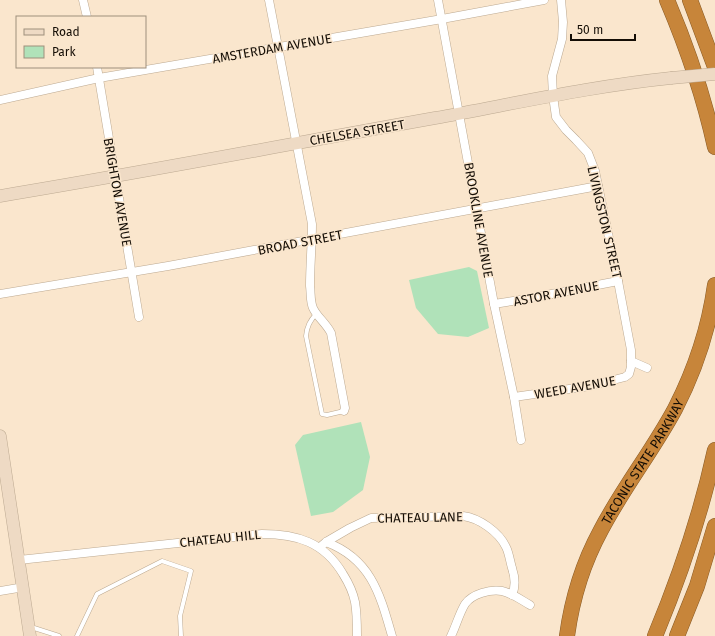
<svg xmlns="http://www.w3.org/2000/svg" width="715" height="636" viewBox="0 0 715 636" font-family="'Fira Sans',sans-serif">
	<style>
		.green { fill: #b0e2b9 }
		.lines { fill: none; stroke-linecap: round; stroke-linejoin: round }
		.lane-casing { stroke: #bca991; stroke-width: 5 }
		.street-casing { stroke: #bca991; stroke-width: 9 }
		.secondary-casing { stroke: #bca991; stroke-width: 13 }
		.highway-casing { stroke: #885b27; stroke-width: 16 }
		.lane { stroke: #fff; stroke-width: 4 }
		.street { stroke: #fff; stroke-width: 8 }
		.secondary { stroke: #eedac4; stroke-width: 12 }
		.highway { stroke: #c7853a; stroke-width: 15 }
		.secondary-bridge-casing { stroke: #bca991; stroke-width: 13; stroke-linecap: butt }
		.secondary-bridge { stroke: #eedac4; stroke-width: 12 }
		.labels { text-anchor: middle; stroke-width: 3; stroke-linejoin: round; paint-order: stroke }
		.street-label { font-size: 13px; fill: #140d05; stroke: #fae6cd }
	</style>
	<rect width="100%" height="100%" fill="#fae6cd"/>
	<!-- green -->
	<g class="green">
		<path d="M469 267 477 271 489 328 468 337 438 334 416 308 409 280Z"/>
		<path d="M361 422 370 457 363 490 333 512 311 516 295 445 303 435Z"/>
	</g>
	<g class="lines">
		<!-- lane casing -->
		<g class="lane-casing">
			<g id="lane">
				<path d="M316 314C310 321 307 326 306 336L322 414 327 415 344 411"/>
				<path d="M31 627 59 636"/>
				<path d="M77 636 97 594 162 561 191 571 180 616 181 636"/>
			</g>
		</g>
		<!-- street casing -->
		<g class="street-casing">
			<g id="street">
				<path d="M83 0 87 17"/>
				<path d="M269 0 312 224C312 245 310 266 310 286 311 293 310 301 313 308 317 317 326 323 331 333L345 408 344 411"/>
				<path d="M438 0 494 304 514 397 521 440"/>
				<path d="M97 67 139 317"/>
				<path d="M0 100 99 78 442 19 544 0"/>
				<path d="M0 294 168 266 598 186"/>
				<path d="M494 304 526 299 618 281"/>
				<path d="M631 361 647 368"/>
				<path d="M514 397 590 386 625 377 629 374 631 367V350L618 281 595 171 588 153 576 140 566 130 556 117 553 96 552 76 562 39 563 22 561 0"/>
				<path d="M326 542C371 559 380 594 392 636"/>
				<path d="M320 547 326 542 350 528 371 518 463 516C479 518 499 532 506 547 509 553 510 561 512 568 515 577 516 586 512 595"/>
				<path d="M19 560 262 534C297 534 324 542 343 574 348 582 353 592 355 602 357 613 357 625 357 636"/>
				<path d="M0 591 24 587"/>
				<path d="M451 636C456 626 459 614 465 604 472 594 490 589 502 591 512 593 521 600 530 605"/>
			</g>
		</g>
		<!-- secondary casing -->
		<g class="secondary-casing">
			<g id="secondary">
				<path d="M0 196C145 172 290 144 435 118 513 104 592 86 671 78"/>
				<path d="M0 436 30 636"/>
			</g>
		</g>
		<!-- highway casing -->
		<g class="highway-casing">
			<g id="highway">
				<path d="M667 0C687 47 704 97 715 147"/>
				<path d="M690 0 715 67"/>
				<path id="s1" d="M567 636C572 599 583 563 601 530 623 488 653 450 675 409 695 370 709 328 715 285"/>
				<path d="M655 636C680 576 701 514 715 450"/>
				<path d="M677 636 697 586 715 526"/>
			</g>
		</g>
		<!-- lane -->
		<use href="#lane" class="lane"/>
		<!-- street -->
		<use href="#street" class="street"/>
		<!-- secondary -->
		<use href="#secondary" class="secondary"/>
		<!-- highway -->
		<use href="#highway" class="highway"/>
		<!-- secondary-bridge casing -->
		<g class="secondary-bridge-casing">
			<path id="secondary-bridge" d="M671 78 715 74"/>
		</g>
		<!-- secondary-bridge -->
		<use href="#secondary-bridge" class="secondary-bridge"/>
	</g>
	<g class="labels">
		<!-- street labels -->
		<g class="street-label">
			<text transform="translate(272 48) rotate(-10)" y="5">AMSTERDAM AVENUE</text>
			<text transform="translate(357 132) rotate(-10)" y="5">CHELSEA STREET</text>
			<text transform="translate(118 192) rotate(80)" y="5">BRIGHTON AVENUE</text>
			<text transform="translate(479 220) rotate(80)" y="5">BROOKLINE AVENUE</text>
			<text transform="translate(605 222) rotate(77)" y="5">LIVINGSTON STREET</text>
			<text transform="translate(300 242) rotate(-11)" y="5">BROAD STREET</text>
			<text transform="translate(556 293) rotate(-11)" y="5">ASTOR AVENUE</text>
			<text transform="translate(575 387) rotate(-10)" y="5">WEED AVENUE</text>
			<text dy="5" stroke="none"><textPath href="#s1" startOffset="192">TACONIC STATE PARKWAY</textPath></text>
			<text transform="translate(420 517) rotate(-1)" y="5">CHATEAU LANE</text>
			<text transform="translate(220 538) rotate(-6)" y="5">CHATEAU HILL</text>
		</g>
	</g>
	<!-- legend -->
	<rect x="16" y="16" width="130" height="52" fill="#fae6cd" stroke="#9e8f7d"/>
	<rect x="24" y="29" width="20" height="6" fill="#eedac4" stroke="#9e8f7d"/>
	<text x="52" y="36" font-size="12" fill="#140d05">Road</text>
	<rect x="24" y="46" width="20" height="12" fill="#b0e2b9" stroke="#9e8f7d"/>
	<text x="52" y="56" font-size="12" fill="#140d05">Park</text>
	<!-- scale -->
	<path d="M571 34v6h64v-6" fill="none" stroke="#140d05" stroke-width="2"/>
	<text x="577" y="34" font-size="12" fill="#140d05" stroke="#fae6cd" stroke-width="3" paint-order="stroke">50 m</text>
</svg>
